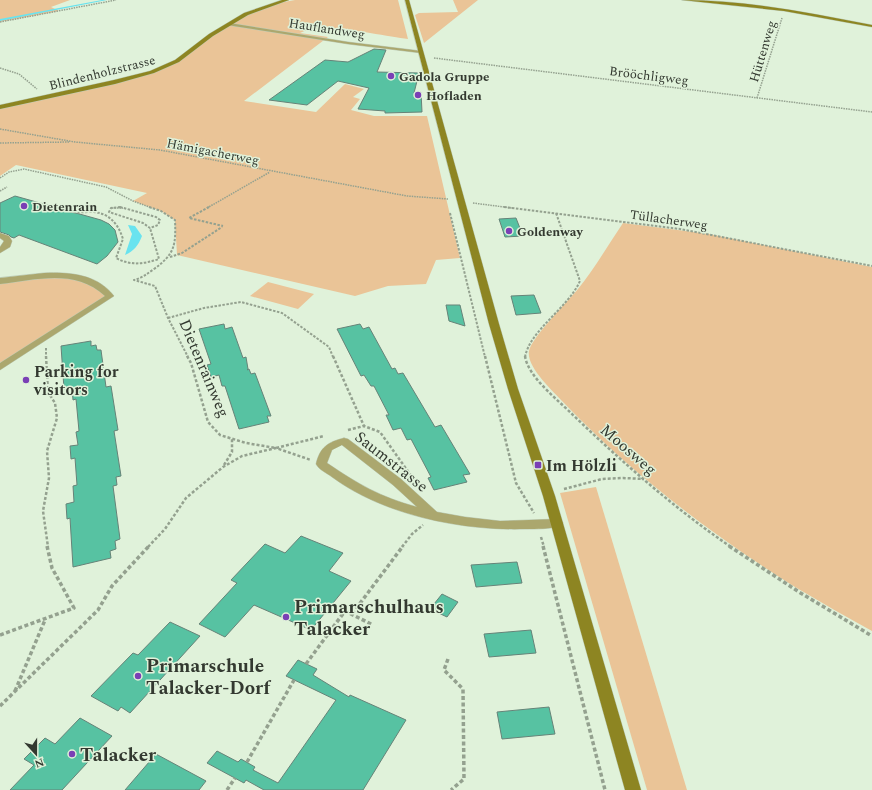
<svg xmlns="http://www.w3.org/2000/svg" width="872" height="790" viewBox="0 0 872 790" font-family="Spectral,serif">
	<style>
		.green { fill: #eac497 }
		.water { fill: #69e3ef }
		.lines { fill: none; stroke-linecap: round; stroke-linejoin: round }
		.stream { fill: #69e3ef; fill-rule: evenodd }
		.building { fill: #57c2a2; stroke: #668378 }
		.lane-casing { stroke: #bdcdb8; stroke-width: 1 }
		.street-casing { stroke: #bdcdb8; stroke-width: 1 }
		.secondary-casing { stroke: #bdcdb8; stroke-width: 1 }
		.path-far3 { stroke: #94a18f; stroke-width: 1.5; stroke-dasharray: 1.5 1; stroke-linecap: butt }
		.path-far2 { stroke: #94a18f; stroke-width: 2; stroke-dasharray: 2.5 1.5; stroke-linecap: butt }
		.path-far1 { stroke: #94a18f; stroke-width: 2.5; stroke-dasharray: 3 2; stroke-linecap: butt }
		.path { stroke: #94a18f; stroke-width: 3.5; stroke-dasharray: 4 2.5; stroke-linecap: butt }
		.lane { fill: #aba76e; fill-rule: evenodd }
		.street { fill: #aba76e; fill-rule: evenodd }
		.secondary { fill: #8d8522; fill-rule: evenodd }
		.poi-dot { fill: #7a3fb5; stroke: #e0f2da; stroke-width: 1.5 }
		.labels { text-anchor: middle; stroke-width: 3; stroke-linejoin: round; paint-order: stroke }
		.far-street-label { font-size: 13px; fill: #333930; stroke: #e0f2da }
		.far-poi-label { font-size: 13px; font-weight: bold; fill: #333930; stroke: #e0f2da; text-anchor: start }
		.street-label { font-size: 16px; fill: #333930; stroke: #e0f2da }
		.poi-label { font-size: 16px; font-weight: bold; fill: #333930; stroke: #e0f2da; text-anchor: start }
		.near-poi-label { font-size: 19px; font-weight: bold; fill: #333930; stroke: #e0f2da; text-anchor: start }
	</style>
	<rect width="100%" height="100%" fill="#e0f2da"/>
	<!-- green -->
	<g class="green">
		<path d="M0 0H70L51 7 59 11 0 22Z"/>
		<path d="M295 0H398L408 39C384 36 319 21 300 33L328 37 244 101 316 112 345 84 364 89 353 97 360 99 351 110 374 116H427L460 258 436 260 426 284 388 286 355 296 177 255 175 220 161 211 133 201 147 193 16 165 0 176V107L136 77 177 61 211 35 246 14 273 4Z"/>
		<path d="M453 0H478L424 43 415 15 419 13 458 12Z"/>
		<path d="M623 223 709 234 872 267V631C846 617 821 602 795 587 712 535 632 474 564 403 553 391 526 367 529 351 532 337 567 302 578 289 595 268 608 245 623 223Z"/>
		<path d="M37 278H86L110 296 6 364 0 362V281Z"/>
		<path d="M268 282 314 294 298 309 250 296Z"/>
		<path d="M596 487 687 790H647L560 493Z"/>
	</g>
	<!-- water -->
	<path class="water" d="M128 225 135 226 142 236C138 246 134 251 125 255L132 234Z"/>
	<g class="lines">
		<!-- stream -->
		<path class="stream" d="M102 0H107L0 21V19Z"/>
	</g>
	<!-- building -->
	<g class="building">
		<path d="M374 49 386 50 377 72 419 73 414 93 421 92 422 112 385 113V111L358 109 369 88 338 81 307 105 269 100 325 60 348 62Z"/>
		<path d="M15 196 101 220 109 224 115 230 118 242 107 256 97 264 19 235 14 238 11 237 9 235 0 232V203Z"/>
		<path d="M516 218 523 236 505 237 499 219Z"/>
		<path d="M534 295 541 313 516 315 511 296Z"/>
		<path d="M446 305H460L465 326 449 321Z"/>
		<path d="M224 324 225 329 232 327 243 358 246 357 248 369 247 370 249 369 251 374 255 373 271 416H267L269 422 239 429 225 386H222L219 375 211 377 207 365 211 364 199 329Z"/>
		<path d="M360 324 363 329 369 327 392 369 395 368 398 374 403 373 435 427 441 425 470 474 463 475 467 482 434 490 428 478 431 477 411 439 407 440 401 428 393 430 386 415H389L374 386H371L364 375 361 376 337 329Z"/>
		<path d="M91 341V346L96 345 97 350H101L106 387 111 386 118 430 114 431 121 476 116 477 117 485 113 486 120 539 115 541 116 549 110 551 111 558 73 567 70 518 67 519 66 504 74 502 73 486 77 485 75 458 71 459 70 446 78 445 76 432 79 431 76 399 73 400 72 388 64 389 61 346Z"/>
		<path d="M301 536 343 553 329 571 351 581 311 630 254 605 225 637 199 624 237 583 231 580 265 544 285 553Z"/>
		<path d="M517 562 522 583 476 587 471 565Z"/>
		<path d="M442 594 458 602 447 617 430 609Z"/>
		<path d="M170 622 200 636 130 713 121 707 118 711 91 696 133 653 138 655Z"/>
		<path d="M531 630 536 653 489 657 484 634Z"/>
		<path d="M298 660 317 669 313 675 349 697 350 695 406 720 363 790H264L246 780 244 783 207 763 217 751 238 762 241 759 255 767 253 770 278 783 336 700 286 676Z"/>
		<path d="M549 707 555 734 502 739 497 712Z"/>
		<path d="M80 718 112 736 62 790H10L34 765 24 759 45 738 55 744Z"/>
		<path d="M156 754 206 781 199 790H125Z"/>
	</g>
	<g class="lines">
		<!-- lane casing -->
		<g class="lane-casing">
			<path id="lane" d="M229 23 348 42 421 51 423 52 421 53 348 44 227 25Z"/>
		</g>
		<!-- street casing -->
		<g class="street-casing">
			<g id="street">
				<path d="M0 233 9 236 12 241 10 247 0 253V247L4 241 0 238Z"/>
				<path d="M44 273C70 272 97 274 114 296L0 370V363L105 296C75 268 36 280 0 284V278Z"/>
				<path d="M344 438 348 439 401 479 437 512 465 517 500 521 557 519 561 520 563 523 561 526C550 529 537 529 525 529 462 531 383 515 332 477 327 473 319 470 316 464 320 447 328 442 344 438ZM342 445 393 485 417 507C380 497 358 484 327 463L332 450Z"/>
			</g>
		</g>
		<!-- secondary casing -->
		<g class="secondary-casing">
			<g id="secondary">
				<path d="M282 0H289L248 15 213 36 179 62 154 73 115 84 0 109V105L114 80 150 71 175 60 209 34 244 13Z"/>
				<path d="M405 0H409L499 324 518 389 555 496 641 790H625L543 496 508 389 489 324Z"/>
				<path d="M682 0C746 0 809 13 872 25V27L784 11Z"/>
			</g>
		</g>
		<!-- path-far3 -->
		<g class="path-far3">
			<path d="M0 22 116 0"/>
			<path d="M434 58 872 112"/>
			<path d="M0 68 19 74 37 89"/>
			<path d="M757 98 782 18"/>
			<path d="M0 129 75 142 160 150 407 196 448 199"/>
			<path d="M0 143 69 142"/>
			<path d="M0 178 9 172 24 169 106 187 133 201 152 208"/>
			<path d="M0 191 7 187"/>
			<path d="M473 203 512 208"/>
			<path d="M74 208 75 206"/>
			<path d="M112 208H123"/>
			<path d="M207 208 270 172"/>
		</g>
		<!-- path-far2 -->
		<g class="path-far2">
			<path d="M74 207 71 212C78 213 84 212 91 212 108 212 118 223 123 239L116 258C131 266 144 264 159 259L150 228"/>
			<path d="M120 207 156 217 160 220 158 225 150 228 143 223 109 212 111 208Z"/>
			<path d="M149 207 161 211 175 220C176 245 175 254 154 269 147 274 142 278 134 280L155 286 168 318 188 357"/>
			<path d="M209 207 189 218 223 226"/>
			<path d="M504 207 680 229 872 266"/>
			<path d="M450 213 485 357"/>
			<path d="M170 257 182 253 222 227"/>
			<path d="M168 318 204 308 241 302 282 313 329 347 333 357"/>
			<path d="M46 348V357"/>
			<path d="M525 357C530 330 568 308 580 281L556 213"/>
		</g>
		<!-- path-far1 -->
		<g class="path-far1">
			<path d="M46 356 48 392 55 403 57 418 47 451 49 478 43 511 48 547"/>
			<path d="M187 356 191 363 208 422 220 435 246 443 276 448 324 436"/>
			<path d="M333 356 364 426 380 432 412 477"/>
			<path d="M485 356 516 483 534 513"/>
			<path d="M525 356C528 377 557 399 572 414 622 462 674 508 731 547"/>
			<path d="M348 430 364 426"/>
			<path d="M224 465 232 452V438"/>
			<path d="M564 489 602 479 623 478 644 479"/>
			<path d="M541 537 544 547"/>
			<path d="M148 547 165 529 186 498 223 467 242 456 276 448 311 460"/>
			<path d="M402 547 412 534 423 525"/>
		</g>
		<!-- path -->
		<g class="path">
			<path d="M543 546 605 790"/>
			<path d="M729 546 799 592 872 636"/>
			<path d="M352 614 403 546"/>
			<path d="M0 635 74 608 52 568 47 546"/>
			<path d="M448 659 444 670 463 689 464 779 451 790"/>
			<path d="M306 664 345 611 373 625"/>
			<path d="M15 691 45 620"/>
			<path d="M0 706 98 610 112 586 149 546"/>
			<path d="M247 762 294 680"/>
			<path d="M227 790 235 778"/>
		</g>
		<!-- lane -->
		<use href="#lane" class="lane"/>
		<!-- street -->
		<use href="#street" class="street"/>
		<!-- secondary -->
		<use href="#secondary" class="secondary"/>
	</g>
	<!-- markers -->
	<g class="poi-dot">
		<circle cx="391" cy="76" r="4"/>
		<circle cx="418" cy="95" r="4"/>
		<circle cx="24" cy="206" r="4"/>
		<circle cx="509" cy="231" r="4"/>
		<circle cx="26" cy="380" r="4"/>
		<rect x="534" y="461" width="8" height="8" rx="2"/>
		<circle cx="286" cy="617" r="4"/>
		<circle cx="138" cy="676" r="4"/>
		<circle cx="72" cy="754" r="4"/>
	</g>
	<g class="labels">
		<!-- far-street labels -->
		<g class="far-street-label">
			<text transform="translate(327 28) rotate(9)" y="5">Hauflandweg</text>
			<text transform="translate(762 51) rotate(-73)" y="5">Hüttenweg</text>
			<text transform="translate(102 72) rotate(-14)" y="5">Blindenholzstrasse</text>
			<text transform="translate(649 75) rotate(7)" y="5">Brööchligweg</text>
			<text transform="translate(213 151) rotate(11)" y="5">Hämigacherweg</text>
			<text transform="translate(669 219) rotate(8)" y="5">Tüllacherweg</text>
		</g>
		<!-- far-poi labels -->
		<g class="far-poi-label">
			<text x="399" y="81">Gadola Gruppe</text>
			<text x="426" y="100">Hofladen</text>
			<text x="32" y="211">Dietenrain</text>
			<text x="517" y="236">Goldenway</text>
		</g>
		<!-- street labels -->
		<g class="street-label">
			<text transform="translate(205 368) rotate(67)" y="6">Dietenrainweg</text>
			<text transform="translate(629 449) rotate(41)" y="6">Moosweg</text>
			<text transform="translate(392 461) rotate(38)" y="6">Saumstrasse</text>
		</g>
		<!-- poi labels -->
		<g class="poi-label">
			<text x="34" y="377">Parking for<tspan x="34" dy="18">visitors</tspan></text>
			<text x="546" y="471">Im Hölzli</text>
		</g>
		<!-- near-poi labels -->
		<g class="near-poi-label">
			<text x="294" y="613">Primarschulhaus<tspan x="294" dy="22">Talacker</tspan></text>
			<text x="146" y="672">Primarschule<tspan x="146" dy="22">Talacker-Dorf</tspan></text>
			<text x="80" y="761">Talacker</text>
		</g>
	</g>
	<!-- north arrow -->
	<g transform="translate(36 754) rotate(159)" stroke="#e0f2da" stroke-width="3" paint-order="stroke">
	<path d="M0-3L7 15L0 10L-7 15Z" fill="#333930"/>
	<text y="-6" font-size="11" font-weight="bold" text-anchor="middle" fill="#333930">N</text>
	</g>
</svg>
